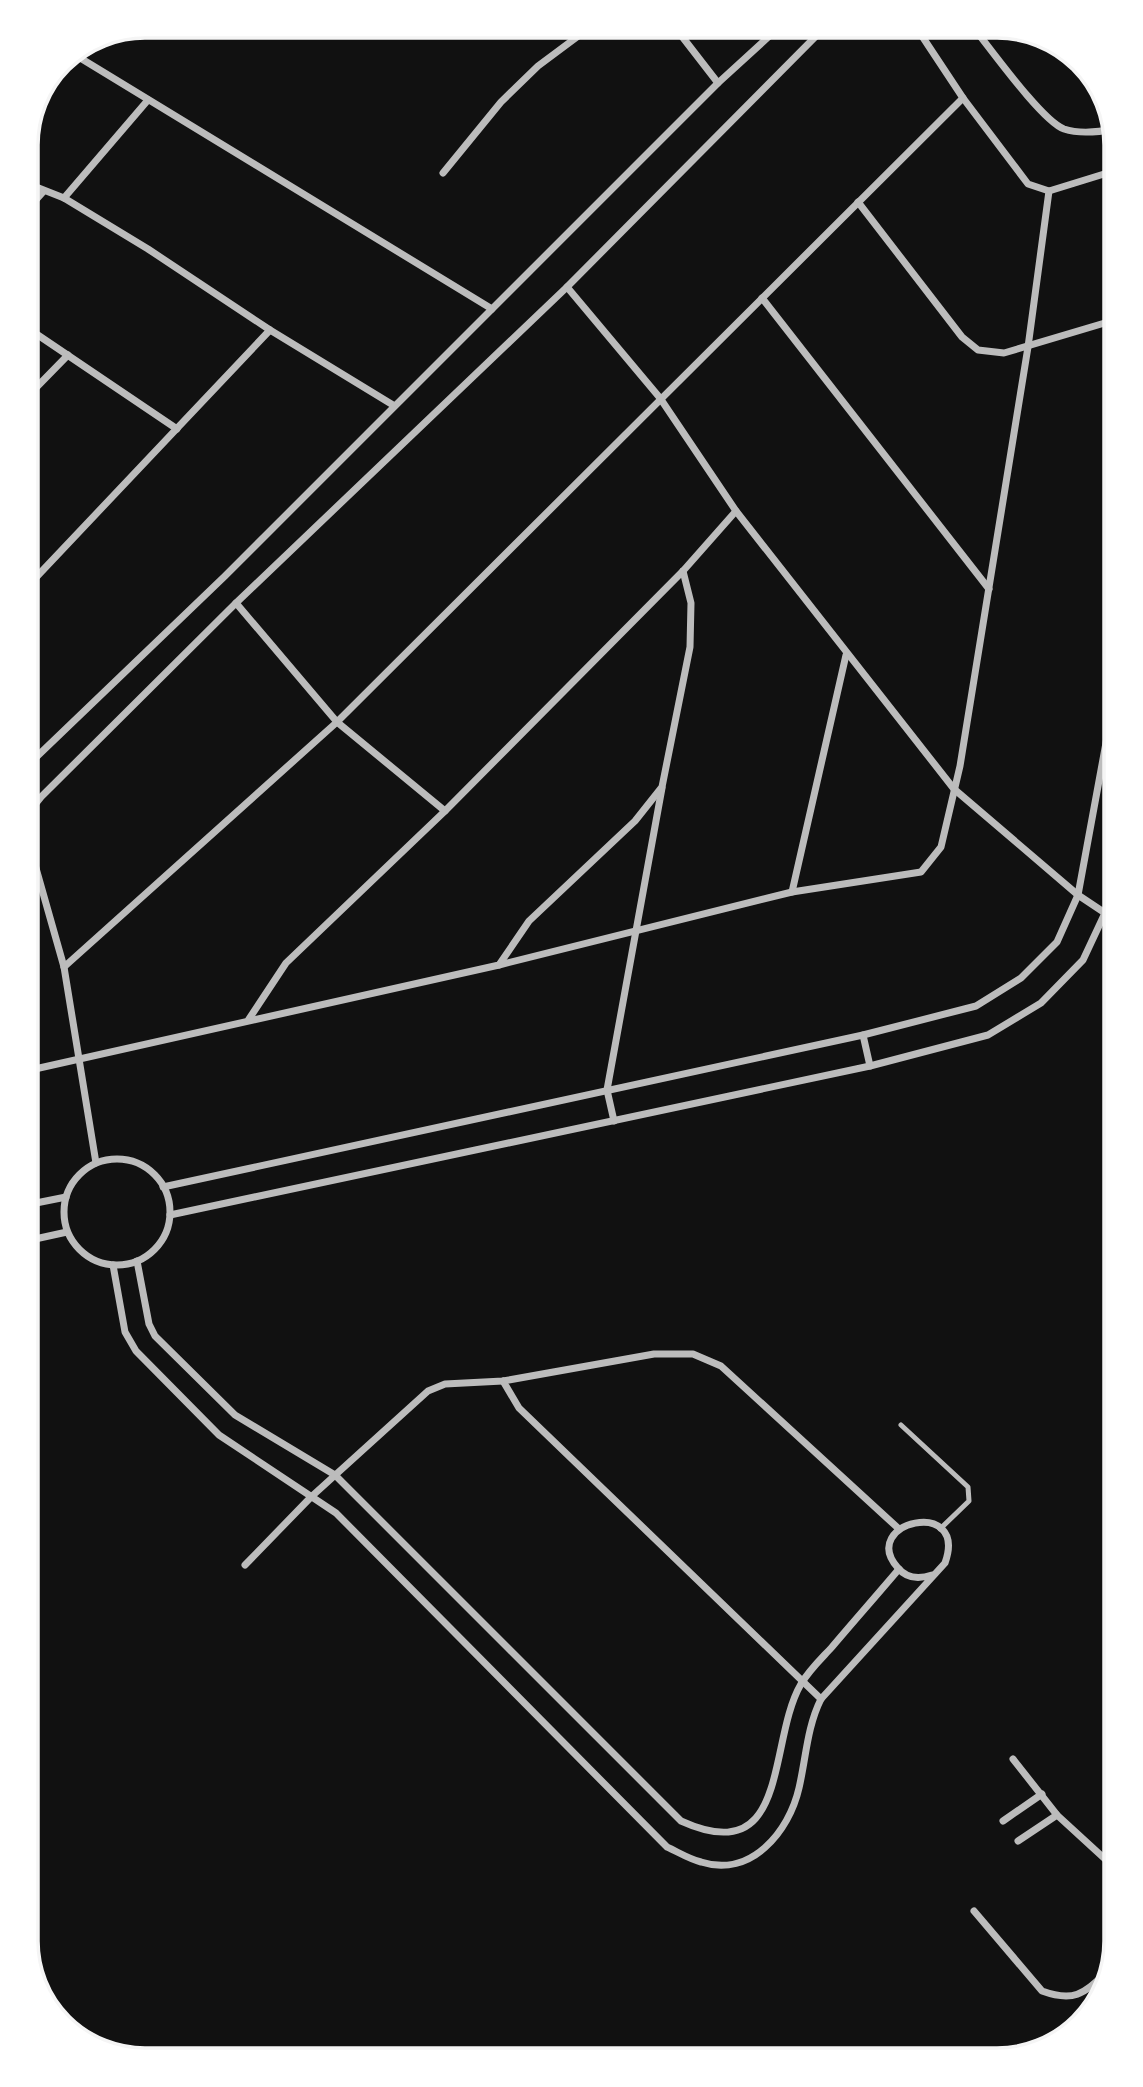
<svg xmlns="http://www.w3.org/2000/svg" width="1143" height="2087" viewBox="0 0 1143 2087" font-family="'PT Sans',sans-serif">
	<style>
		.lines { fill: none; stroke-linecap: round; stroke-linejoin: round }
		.service { stroke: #bcbcbc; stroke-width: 5 }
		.minor { stroke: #bcbcbc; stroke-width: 7 }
		.rim { fill: none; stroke: #f5f5f5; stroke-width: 3.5 }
	</style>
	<rect width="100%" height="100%" fill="#111"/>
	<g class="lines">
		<!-- service -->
		<path class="service" d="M901 1425 968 1487 969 1501 940 1529"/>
		<!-- minor -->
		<g class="minor">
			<path d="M916 27 963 98 1028 184 1049 191 1117 170"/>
			<path d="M973 27C990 48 1042 121 1064 129 1079 134 1099 132 1114 129"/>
			<path d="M677 30 718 83"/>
			<path d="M72 53 492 309"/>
			<path d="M443 173 501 102 538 66 585 31"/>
			<path d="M26 183 64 198 148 249 270 330 393 405"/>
			<path d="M64 198 148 100"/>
			<path d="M858 202 962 337 978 350 1004 353 1108 322 1117 324"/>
			<path d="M26 211 43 192"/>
			<path d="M567 287 660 398 736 511 954 789 1078 895 1117 921"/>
			<path d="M762 298 989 589"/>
			<path d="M26 327 177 429"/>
			<path d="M26 398 68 355"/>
			<path d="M26 588 270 330"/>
			<path d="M236 603 337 722 445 811"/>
			<path d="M26 767 225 576 718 83 777 29"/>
			<path d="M26 827 29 812 41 797 236 603 567 287 824 28"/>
			<path d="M26 833 64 967 96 1163"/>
			<path d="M792 892 846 655"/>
			<path d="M499 965 792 892 921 872 941 847 960 766 1028 347 1049 191"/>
			<path d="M64 967 337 722 963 98"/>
			<path d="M249 1019 286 963 445 811 683 571 736 511"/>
			<path d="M863 1035 870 1066"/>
			<path d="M26 1071 499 965 529 921 635 821 662 787 690 647 691 603 683 571"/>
			<path d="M614 1121 607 1090 662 788"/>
			<circle cx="117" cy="1212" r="53"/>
			<path d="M163 1187 863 1035 976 1006 1021 978 1057 942 1078 895 1117 683"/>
			<path d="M26 1205 66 1197"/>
			<path d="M170 1215 870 1066 988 1035 1041 1003 1083 960 1105 913 1117 856"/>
			<path d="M26 1241 67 1232"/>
			<path d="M137 1261 149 1324 155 1336 235 1415 335 1475 681 1821C791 1871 767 1742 801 1684 809 1670 822 1658 832 1647 854 1621 877 1595 899 1569"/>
			<path d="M113 1265 125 1332 136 1351 219 1435 336 1513 667 1847C678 1852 689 1859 701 1862 751 1878 789 1832 799 1788 806 1758 807 1727 821 1699L945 1563C969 1496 857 1522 898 1568 907 1579 920 1579 932 1575"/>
			<path d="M503 1381 519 1408 821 1699"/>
			<path d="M245 1565 311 1497 428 1391 445 1384 503 1381 654 1354H693L721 1366 899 1529"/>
			<path d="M1110 1654 1117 1660"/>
			<path d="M1013 1759 1057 1815 1117 1870"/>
			<path d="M1003 1821 1042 1794"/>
			<path d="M1018 1841 1057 1815"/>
			<path d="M974 1911 1042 1991C1075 2003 1084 1993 1108 1971"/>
		</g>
	</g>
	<!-- crop -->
	<path d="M0 0H1143V2087H0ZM145 38H997A107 107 0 0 1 1104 145V1941A107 107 0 0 1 997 2048H145A107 107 0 0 1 38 1941V145A107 107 0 0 1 145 38Z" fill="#fff" fill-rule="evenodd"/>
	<path class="rim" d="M145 38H997A107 107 0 0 1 1104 145V1941A107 107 0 0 1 997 2048H145A107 107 0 0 1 38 1941V145A107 107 0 0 1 145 38Z"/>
</svg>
